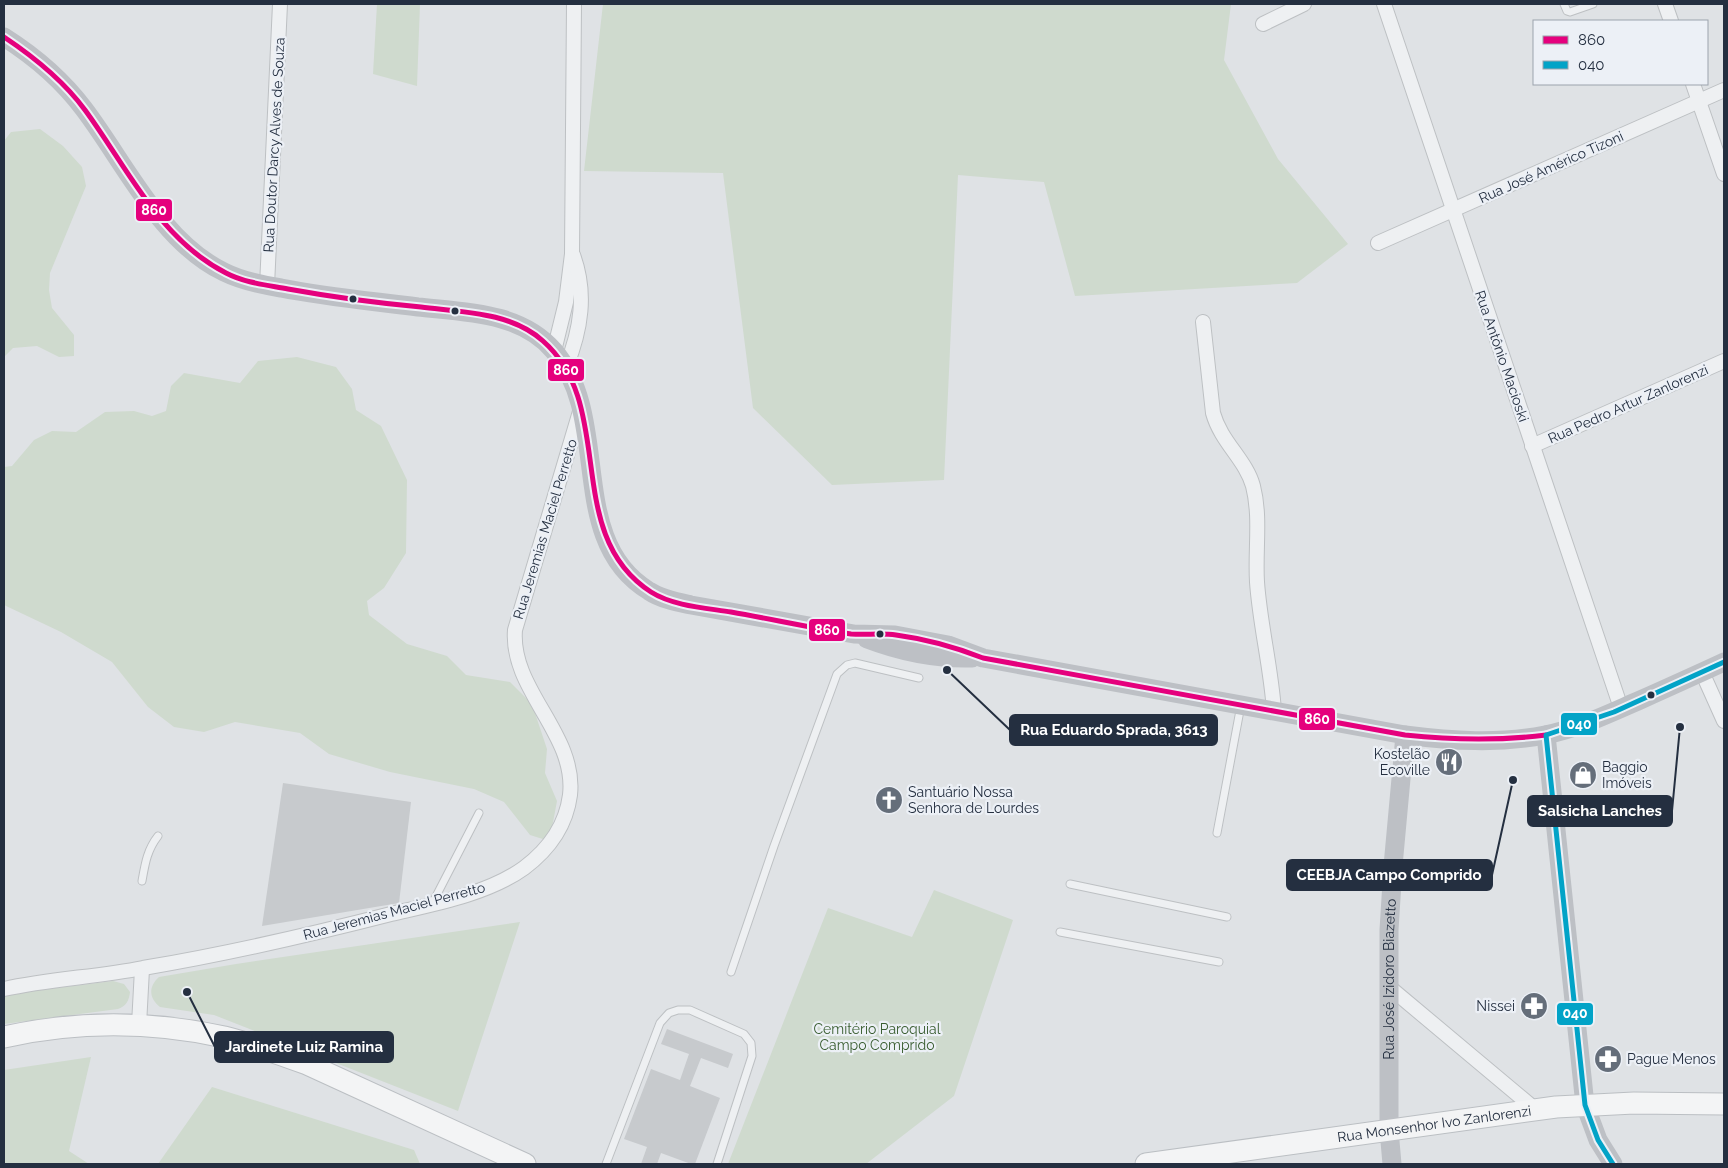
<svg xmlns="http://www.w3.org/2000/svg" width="1728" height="1168" viewBox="0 0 1728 1168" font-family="Raleway,sans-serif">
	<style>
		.green { fill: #cfdace }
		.building { fill: #c7cacd }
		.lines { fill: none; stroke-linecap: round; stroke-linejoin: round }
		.lane-casing { stroke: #bdc0c3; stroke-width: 9 }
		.street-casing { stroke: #bdc0c3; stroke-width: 16 }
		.primary-casing { stroke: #bbbfc3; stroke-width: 23 }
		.lane { stroke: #eef0f2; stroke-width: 7 }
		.street { stroke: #eef0f2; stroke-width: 14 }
		.secondary { stroke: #bdc0c5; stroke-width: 19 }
		.primary { stroke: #f3f4f5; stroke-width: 21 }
		.bus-1-casing { stroke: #ecf0f6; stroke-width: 9 }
		.bus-2-casing { stroke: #ecf0f6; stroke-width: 9 }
		.bus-1 { stroke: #e5007d; stroke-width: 5 }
		.bus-2 { stroke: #02a3c7; stroke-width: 5 }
		.bus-dot { fill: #242f40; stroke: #ecf0f6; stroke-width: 2 }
		.labels { text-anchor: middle; stroke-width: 4.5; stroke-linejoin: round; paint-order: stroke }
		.street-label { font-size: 14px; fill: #242f40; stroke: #ecf0f6 }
		.poi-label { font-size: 14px; fill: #242f40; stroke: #ecf0f6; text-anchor: start }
		.park-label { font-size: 14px; fill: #395d30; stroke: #ecf0f6 }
		.leader { fill: none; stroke: #242f40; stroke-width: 2 }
		.callout-dot { fill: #242f40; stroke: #ecf0f6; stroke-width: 2 }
		.callout { fill: #242f40; stroke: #242f40; stroke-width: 2 }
		.callout-label { font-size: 15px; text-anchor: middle; font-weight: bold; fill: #fff }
		.line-badge { stroke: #ecf0f6; stroke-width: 2 }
		.badge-label { font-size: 14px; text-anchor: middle; font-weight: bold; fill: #fff }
	</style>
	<rect width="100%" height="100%" fill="#dfe2e5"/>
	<!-- green -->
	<g class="green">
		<path d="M377 4H420L417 86 373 74Z"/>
		<path d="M603 4H1231L1224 60 1278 159 1348 244 1297 283 1075 296 1044 182 958 175 944 480 832 485 753 408 723 173 584 171Z"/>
		<path d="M40 129 63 146 82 167 86 186 50 273 49 290 52 308 74 335V356L59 357 37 346 13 348 4 357V141L11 132Z"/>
		<path d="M297 357 336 367 352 389 356 410 381 426 407 480 406 553 384 588 367 601 369 615 407 644 447 656 466 675 510 682 532 704 547 749 545 773 557 801 551 833 546 840 530 835 504 802 474 789 390 772 329 754 300 733 235 722 204 732 174 727 148 707 112 662 61 632 4 605V467L12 466 34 440 52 431 76 432 105 412 134 411 152 416 166 411 171 386 184 373 240 383 258 361Z"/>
		<path d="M934 890 1013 920 954 1096 866 1164H728L828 908 912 937Z"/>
		<path d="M520 922 458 1111 214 1015 160 1007C149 998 148 987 159 977L236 964Z"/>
		<path d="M113 981 124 984 130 992C129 1001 126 1006 118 1009L4 1024V996L32 991Z"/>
		<path d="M91 1057 69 1151 89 1164H4V1070Z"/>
		<path d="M212 1087 414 1150 420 1164H158Z"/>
	</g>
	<!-- building -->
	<g class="building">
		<path d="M283 783 411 802 399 903 262 926Z"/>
		<path d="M667 1029 733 1054 728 1068 701 1058 690 1086 720 1098 695 1164H691L661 1153 657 1164H641L647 1147 624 1139 651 1069 680 1080 689 1054 661 1044Z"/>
	</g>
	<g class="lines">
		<!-- lane casing -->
		<g class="lane-casing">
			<g id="lane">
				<path d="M1564 4 1567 11 1570 12 1593 4"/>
				<path d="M1217 833 1241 705"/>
				<path d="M142 881C145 864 147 850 158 836"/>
				<path d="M1070 884 1227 917"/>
				<path d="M432 904 479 813"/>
				<path d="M1060 932 1219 962"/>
				<path d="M731 972 774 846 837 674 847 665 855 663 919 678"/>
				<path d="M606 1164 660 1023 669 1013 678 1010H690L744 1034 751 1043 752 1056 717 1164"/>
			</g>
		</g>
		<!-- street casing -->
		<g class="street-casing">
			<g id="street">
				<path d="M1384 4 1621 708"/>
				<path d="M1665 4 1671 21"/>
				<path d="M1263 24 1304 4"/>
				<path d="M1693 84 1724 174"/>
				<path d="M1378 243 1724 90"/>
				<path d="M267 286 280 4"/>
				<path d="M1203 322 1213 413C1221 442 1246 460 1253 486 1261 517 1255 550 1257 582 1260 625 1271 667 1274 711"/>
				<path d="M554 351 566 302 572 254 574 4"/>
				<path d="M566 367C581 330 587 293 573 255"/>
				<path d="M1532 446 1724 361"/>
				<path d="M1702 672 1724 721"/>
				<path d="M1388 986 1536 1110"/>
				<path d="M4 989C50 979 97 977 143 968 227 954 309 935 391 914 434 904 488 894 524 868 548 850 566 826 570 795 577 734 510 690 515 630L581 408"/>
				<path d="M139 1025 142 969"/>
			</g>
		</g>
		<!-- primary casing -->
		<g class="primary-casing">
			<g id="primary">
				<path d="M4 1037C76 1021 151 1021 224 1037 252 1044 280 1054 307 1064L525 1164"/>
				<path id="s2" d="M1146 1164 1556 1107 1634 1103 1724 1104"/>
			</g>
		</g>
		<!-- lane -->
		<use href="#lane" class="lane"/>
		<!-- street -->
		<use href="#street" class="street"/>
		<!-- secondary -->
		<g class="secondary">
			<path d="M4 37C34 56 63 81 84 109 125 163 161 242 224 272 242 281 262 285 281 288 326 297 372 301 418 307 465 312 521 312 554 351 613 420 565 540 649 591 661 599 677 602 691 605L854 634 895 635 948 645 983 658 1405 735C1452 741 1499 744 1545 735 1577 729 1608 714 1638 701 1667 688 1696 675 1724 662"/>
			<path d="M867 639C901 652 936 659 972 658"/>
			<path d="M1546 735 1585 1105 1598 1140 1613 1164"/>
			<path id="s1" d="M1392 1164 1389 1130V930L1393 866 1405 735"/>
		</g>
		<!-- primary -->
		<use href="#primary" class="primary"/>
		<!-- bus-1 casing -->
		<g class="bus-1-casing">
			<path id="bus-1" d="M4 37C34 57 63 80 85 110 127 167 159 239 226 273 245 283 267 285 288 289 332 297 377 303 421 307 462 312 511 312 543 341 618 407 561 534 651 592 673 606 706 608 731 612 771 619 811 628 851 634 866 635 882 633 896 635 926 639 955 647 983 658L1405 735C1452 740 1499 741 1546 735"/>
		</g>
		<!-- bus-2 casing -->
		<g class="bus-2-casing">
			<path id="bus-2" d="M1613 1164 1598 1140 1585 1105 1546 735 1614 712 1724 662"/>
		</g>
		<!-- bus-1 -->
		<use href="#bus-1" class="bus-1"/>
		<!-- bus-2 -->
		<use href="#bus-2" class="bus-2"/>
	</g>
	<!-- icons -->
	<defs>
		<g id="restaurant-disc" transform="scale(1.4375)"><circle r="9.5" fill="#656e7a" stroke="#ecf0f6"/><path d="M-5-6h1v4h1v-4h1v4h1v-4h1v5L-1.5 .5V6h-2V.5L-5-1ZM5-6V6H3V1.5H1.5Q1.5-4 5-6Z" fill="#fff"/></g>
		<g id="shop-disc" transform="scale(1.4375)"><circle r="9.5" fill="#656e7a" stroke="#ecf0f6"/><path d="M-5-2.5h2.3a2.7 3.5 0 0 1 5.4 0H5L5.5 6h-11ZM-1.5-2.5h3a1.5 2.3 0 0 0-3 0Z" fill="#fff"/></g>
		<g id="church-disc" transform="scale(1.4375)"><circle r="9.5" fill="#656e7a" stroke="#ecf0f6"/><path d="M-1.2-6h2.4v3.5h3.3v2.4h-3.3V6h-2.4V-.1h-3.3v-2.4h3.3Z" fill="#fff"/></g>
		<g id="pharmacy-disc" transform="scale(1.4375)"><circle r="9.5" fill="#656e7a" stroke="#ecf0f6"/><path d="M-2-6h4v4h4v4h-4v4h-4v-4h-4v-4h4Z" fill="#fff"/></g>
	</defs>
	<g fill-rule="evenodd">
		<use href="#restaurant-disc" x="1449" y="762"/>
		<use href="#shop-disc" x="1583" y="775"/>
		<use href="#church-disc" x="889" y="800"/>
		<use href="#pharmacy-disc" x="1534" y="1006"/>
		<use href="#pharmacy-disc" x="1608" y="1059"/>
	</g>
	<!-- markers -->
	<g class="bus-dot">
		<circle cx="353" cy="299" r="4.5"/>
		<circle cx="455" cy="311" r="4.5"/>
		<circle cx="880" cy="634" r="4.5"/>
		<circle cx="1651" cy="695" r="4.5"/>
	</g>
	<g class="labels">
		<!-- street labels -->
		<g class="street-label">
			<text transform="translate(274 145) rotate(-87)" y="5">Rua Doutor Darcy Alves de Souza</text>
			<text transform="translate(1551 167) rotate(-24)" y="5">Rua José Américo Tizoni</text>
			<text transform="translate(1502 356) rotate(71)" y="5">Rua Antônio Macioski</text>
			<text transform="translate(1628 404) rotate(-24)" y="5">Rua Pedro Artur Zanlorenzi</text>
			<text transform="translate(545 529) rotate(-73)" y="5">Rua Jeremias Maciel Perretto</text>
			<text transform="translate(394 911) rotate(-15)" y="5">Rua Jeremias Maciel Perretto</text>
			<text dy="5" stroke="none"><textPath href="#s1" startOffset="185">Rua José Izidoro Biazetto</textPath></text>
			<text dy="5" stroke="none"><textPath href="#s2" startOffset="291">Rua Monsenhor Ivo Zanlorenzi</textPath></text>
		</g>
		<!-- poi labels -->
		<g class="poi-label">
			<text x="1430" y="759" text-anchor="end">Kostelão<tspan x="1430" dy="16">Ecoville</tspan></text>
			<text x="1602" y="772">Baggio<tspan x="1602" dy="16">Imóveis</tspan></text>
			<text x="908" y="797">Santuário Nossa<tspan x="908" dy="16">Senhora de Lourdes</tspan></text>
			<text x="1515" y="1011" text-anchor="end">Nissei</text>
			<text x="1627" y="1064">Pague Menos</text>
		</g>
		<!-- park labels -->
		<g class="park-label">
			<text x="877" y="1034">Cemitério Paroquial<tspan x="877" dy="16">Campo Comprido</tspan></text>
		</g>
	</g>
	<!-- callouts -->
	<path class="leader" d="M947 670L1010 730M1680 727L1672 811M1513 780L1492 875M187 992L215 1047"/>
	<g class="callout-dot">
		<circle cx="947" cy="670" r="5"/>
		<circle cx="1680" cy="727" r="5"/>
		<circle cx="1513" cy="780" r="5"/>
		<circle cx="187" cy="992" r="5"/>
	</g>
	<g class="callout">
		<rect x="1010" y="715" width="207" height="30" rx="5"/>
		<rect x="1528" y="796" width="144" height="30" rx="5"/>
		<rect x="1287" y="860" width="205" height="30" rx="5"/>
		<rect x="215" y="1032" width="178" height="30" rx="5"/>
	</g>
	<g class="callout-label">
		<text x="1114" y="735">Rua Eduardo Sprada, 3613</text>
		<text x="1600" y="816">Salsicha Lanches</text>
		<text x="1389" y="880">CEEBJA Campo Comprido</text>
		<text x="304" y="1052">Jardinete Luiz Ramina</text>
	</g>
	<g class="line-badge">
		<rect x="135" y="198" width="38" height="24" rx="5" fill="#e5007d"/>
		<rect x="547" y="358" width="38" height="24" rx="5" fill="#e5007d"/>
		<rect x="808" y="618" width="38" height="24" rx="5" fill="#e5007d"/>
		<rect x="1298" y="707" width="38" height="24" rx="5" fill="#e5007d"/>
		<rect x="1560" y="712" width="38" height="24" rx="5" fill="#02a3c7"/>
		<rect x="1556" y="1002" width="38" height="24" rx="5" fill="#02a3c7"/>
	</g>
	<g class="badge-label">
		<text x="154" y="215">860</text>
		<text x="566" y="375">860</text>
		<text x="827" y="635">860</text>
		<text x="1317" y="724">860</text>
		<text x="1579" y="729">040</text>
		<text x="1575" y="1018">040</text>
	</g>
	<!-- border -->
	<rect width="1728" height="1168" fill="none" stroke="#242f40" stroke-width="10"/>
	<!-- legend -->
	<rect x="1533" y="20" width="175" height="65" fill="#ecf0f6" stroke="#9ca3ad"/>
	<rect x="1543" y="36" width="25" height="8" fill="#e5007d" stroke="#9ca3ad"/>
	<text x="1578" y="45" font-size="15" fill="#242f40">860</text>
	<rect x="1543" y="61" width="25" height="8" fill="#02a3c7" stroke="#9ca3ad"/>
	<text x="1578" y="70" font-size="15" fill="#242f40">040</text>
</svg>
